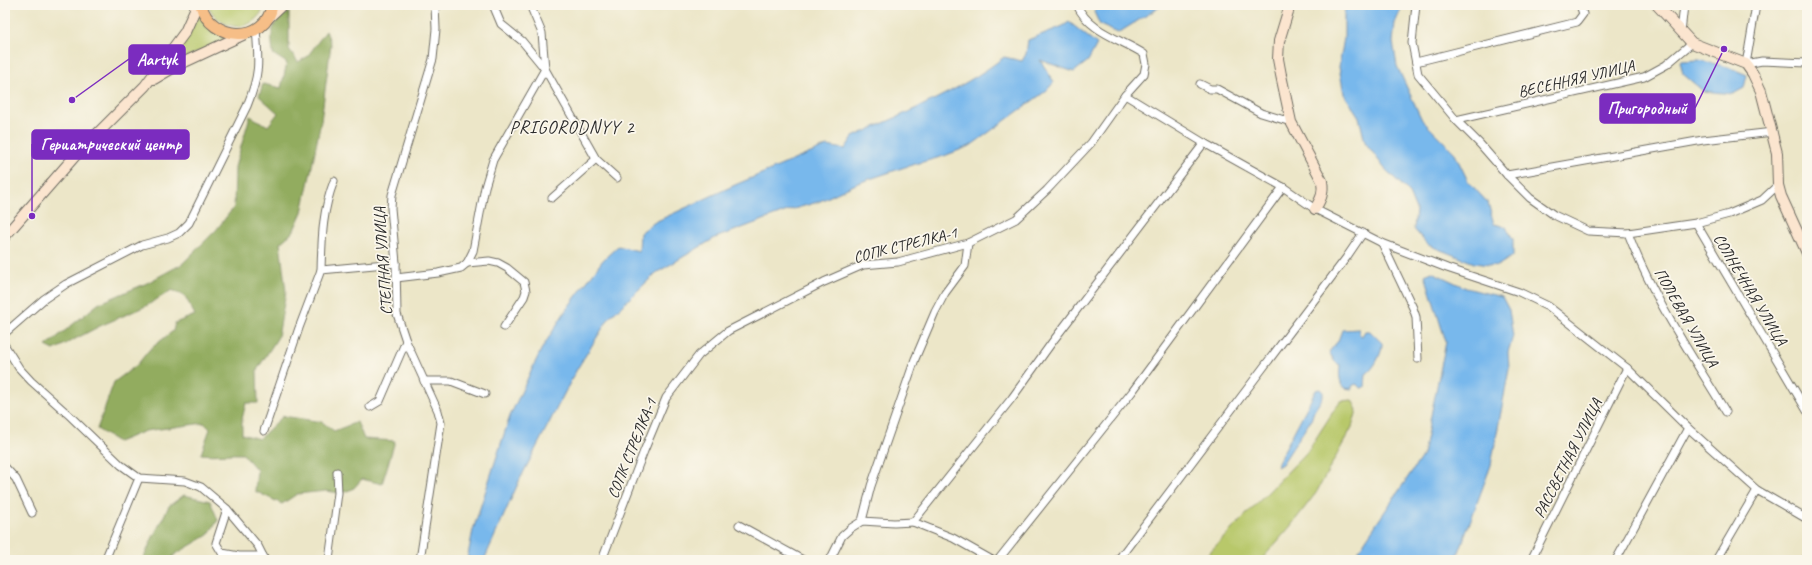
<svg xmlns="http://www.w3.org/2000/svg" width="1812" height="565" viewBox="0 0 1812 565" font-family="Caveat,sans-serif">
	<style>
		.green { fill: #b8c86b; stroke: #727a4b }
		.forest { fill: #92ac5f; stroke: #5e6c45 }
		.water { fill: #78b8ec; stroke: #52728c }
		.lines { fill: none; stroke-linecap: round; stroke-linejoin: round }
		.street-casing { stroke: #6f6c62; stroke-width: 9 }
		.secondary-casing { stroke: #6f6c62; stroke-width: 12 }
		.primary-casing { stroke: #6f6c62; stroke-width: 13 }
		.street { stroke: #fff; stroke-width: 7 }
		.secondary { stroke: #fbe5cf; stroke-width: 10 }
		.primary { stroke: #f6be87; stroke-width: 11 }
		.labels { text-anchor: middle; stroke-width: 3.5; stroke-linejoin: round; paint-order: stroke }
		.street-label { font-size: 16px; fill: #2b2b2b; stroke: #fbf7ec }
		.quarter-label { font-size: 18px; letter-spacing: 1px; fill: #2b2b2b; stroke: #fbf7ec }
		.leader { fill: none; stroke: #7b2cbf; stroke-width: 1.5 }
		.callout-dot { fill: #7b2cbf; stroke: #fbf7ec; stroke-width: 1.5 }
		.callout { fill: #7b2cbf; stroke: #7b2cbf; stroke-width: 1.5 }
		.callout-label { font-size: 17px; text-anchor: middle; font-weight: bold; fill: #fff }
	</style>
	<rect width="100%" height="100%" fill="#fbf7ec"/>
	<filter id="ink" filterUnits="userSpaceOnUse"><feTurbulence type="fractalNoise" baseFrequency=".025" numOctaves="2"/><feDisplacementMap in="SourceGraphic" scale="8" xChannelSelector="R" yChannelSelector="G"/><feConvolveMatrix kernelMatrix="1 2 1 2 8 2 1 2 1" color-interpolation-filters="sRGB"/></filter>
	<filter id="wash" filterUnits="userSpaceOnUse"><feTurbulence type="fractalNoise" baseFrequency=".012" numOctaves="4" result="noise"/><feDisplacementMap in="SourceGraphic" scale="16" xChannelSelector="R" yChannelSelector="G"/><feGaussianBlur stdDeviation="0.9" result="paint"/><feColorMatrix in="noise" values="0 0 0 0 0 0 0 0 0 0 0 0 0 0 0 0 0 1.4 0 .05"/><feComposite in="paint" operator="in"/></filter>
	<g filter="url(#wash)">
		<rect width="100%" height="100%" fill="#ece6c8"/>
		<!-- green -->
		<g class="green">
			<path d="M208 5H265C254 34 220 33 208 5Z"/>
			<path d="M197 8 230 37 164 68Z"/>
			<path d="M1352 400 1357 410 1352 427 1316 493 1289 528 1261 560H1202L1307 452 1340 401Z"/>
		</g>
		<!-- forest -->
		<g class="forest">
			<path d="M289 12V49L298 62 307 57 326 31 331 44 321 121 311 171 302 212 293 232 280 243 286 292 278 337 257 370 258 403H246L242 419V434L259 439 283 416 322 422 334 431 357 422 364 439 395 441 382 484 362 479 353 489 340 493 326 491 297 494 282 504 255 491 257 470 243 454C229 453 215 456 201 454L210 429 204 423 145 431 118 442 97 429 114 382 137 365 149 350 173 331 175 323 195 315 185 296 172 290 146 306 100 326 54 350 46 346 98 304 147 283 182 264 217 229 234 207 235 167 250 116 268 126 278 113 259 96 263 84 281 88 287 63 273 54C271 36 269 22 289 12Z"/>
			<path d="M184 495 210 501 218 520 208 535 174 555 171 560H143L152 539 169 506Z"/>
		</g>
		<!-- water -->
		<g class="water">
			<path d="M1097 5H1163L1118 33 1100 25 1094 12Z"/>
			<path d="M1348 5H1403L1395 23 1393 42 1397 66 1422 120 1454 152 1468 181 1488 203 1494 224 1506 227 1513 239V256L1497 266 1474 263 1428 245 1414 229 1416 210 1408 191 1385 169 1365 142 1359 117 1344 94 1339 67 1344 38V12Z"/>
			<path d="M1069 22 1097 44 1088 61 1074 72 1040 60 1054 82 1046 91 970 146 944 156 905 167 858 183 818 202 790 210 715 238 656 273 609 318 577 369 520 479 484 560H467L473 530 510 416 541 350 566 310 603 260 618 246 639 251 640 233 655 222 735 185 827 146 845 149 853 137C905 113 959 92 1004 57L1022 61 1026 54 1028 40 1063 26Z"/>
			<path d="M1699 60 1728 67 1747 75 1744 88 1733 94 1703 91 1683 74 1680 61Z"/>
			<path d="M1432 272 1466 288 1502 297 1509 310 1513 336 1508 352 1509 369 1491 465 1456 560H1352L1423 455 1446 342 1425 275Z"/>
			<path d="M1359 329V334L1362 336 1365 331H1370L1382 343C1383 352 1374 369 1366 374L1365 387 1361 388 1356 384 1352 386V389L1344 388C1339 381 1339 374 1340 365L1335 362 1329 352 1338 341 1342 330Z"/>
			<path d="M1320 389 1323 392V397L1314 411 1311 420 1282 464 1277 467 1278 462 1316 390Z"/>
		</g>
	</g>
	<g filter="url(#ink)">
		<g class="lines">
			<!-- street casing -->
			<g class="street-casing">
				<g id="street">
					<path d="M493 5 501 24 522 41 545 69 596 159 617 178"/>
					<path d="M1416 5 1412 43 1418 74 1456 120 1480 144 1507 175 1530 198 1554 215 1588 231 1628 233 1696 223 1729 214 1762 200 1778 185"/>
					<path d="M1756 5 1746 64 1762 61 1807 63"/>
					<path d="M1681 32 1684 5"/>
					<path d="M1416 62 1577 22 1583 14 1580 5"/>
					<path d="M1200 84 1210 89H1217L1261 113 1291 122"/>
					<path d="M1125 95 1204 143"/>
					<path d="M1456 120 1644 77 1666 65 1692 43"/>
					<path d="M1507 175 1703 140 1773 132"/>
					<path d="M552 198 596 159"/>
					<path d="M1696 223 1807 411"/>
					<path d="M1628 233C1652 297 1691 354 1726 412"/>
					<path d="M1382 243 1413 308 1416 317 1418 359"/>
					<path d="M467 263 489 261 498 263 507 268 524 282 526 291 524 297 504 327"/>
					<path d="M321 270C322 238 322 212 334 181"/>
					<path d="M396 278 438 273 461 268 467 263 473 251 485 187 493 160 545 69 542 33 530 5"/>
					<path d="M5 333 44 299 66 284 142 245 168 238 179 233 189 223 247 106C260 74 259 63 256 29"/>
					<path d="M5 346 19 368 31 381 70 416 121 465 139 478 185 481 201 487 227 509 258 546 265 560"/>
					<path d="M424 381H451L485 394"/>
					<path d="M370 407 380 401 406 341"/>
					<path d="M264 431 299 328 321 270 396 263"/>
					<path d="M5 467 16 479 32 513"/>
					<path d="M227 509 216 543 222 553 239 556H263"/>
					<path d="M862 521 871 486 915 359 935 312 945 293 965 266 968 243"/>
					<path d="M739 525 803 560"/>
					<path d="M105 560 139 478"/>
					<path d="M329 560 338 493 337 472"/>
					<path d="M420 560 441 423 438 411 406 341 397 314 396 263 391 208 392 195 433 59 436 29 435 5"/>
					<path d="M602 560 644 451 666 398 699 355 728 331 824 282 863 265 898 262 968 243 1016 219 1047 190 1091 143 1125 95 1144 74 1146 64 1144 54C1121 39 1089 32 1077 5"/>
					<path d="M830 560 842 536 851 528 862 521 894 523 913 522"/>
					<path d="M992 560 953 538 913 522 1012 398 1053 341 1204 143 1283 187 1315 209 1382 243 1447 268 1519 292 1548 306 1627 368 1688 428 1757 490 1807 519"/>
					<path d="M998 560 1132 392 1283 187"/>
					<path d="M1118 560 1346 258 1363 233"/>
					<path d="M1531 560 1627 368"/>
					<path d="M1616 560 1688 428"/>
					<path d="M1716 560 1757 490"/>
					<path d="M1805 560 1807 557"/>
				</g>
			</g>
			<!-- secondary casing -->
			<g class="secondary-casing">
				<g id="secondary">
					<path d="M1290 5 1279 41 1278 59 1281 75 1291 122 1322 181C1324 193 1321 199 1315 209"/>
					<path d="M1657 5 1692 43 1746 64 1753 74 1761 91 1777 153 1778 185 1781 196 1807 253"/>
					<path d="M267 19 282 5"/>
					<path d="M154 79 176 66 247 33"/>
					<path d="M5 236 75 156 145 86 185 32 197 5"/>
				</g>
			</g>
			<!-- primary casing -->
			<g class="primary-casing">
				<path id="primary" d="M201 5C210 42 267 44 272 5"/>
			</g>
			<!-- street -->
			<use href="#street" class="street"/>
			<!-- secondary -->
			<use href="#secondary" class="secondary"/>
			<!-- primary -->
			<use href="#primary" class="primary"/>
		</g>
	</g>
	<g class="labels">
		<!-- street labels -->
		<g class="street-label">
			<text transform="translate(1576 78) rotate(-13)" y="6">ВЕСЕННЯЯ УЛИЦА</text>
			<text transform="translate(905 244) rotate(-14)" y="6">СОПК СТРЕЛКА-1</text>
			<text transform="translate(382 261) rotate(-94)" y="6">СТЕПНАЯ УЛИЦА</text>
			<text transform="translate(1751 289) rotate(59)" y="6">СОЛНЕЧНАЯ УЛИЦА</text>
			<text transform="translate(1687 317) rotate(60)" y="6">ПОЛЕВАЯ УЛИЦА</text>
			<text transform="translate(631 448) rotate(-68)" y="6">СОПК СТРЕЛКА-1</text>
			<text transform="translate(1567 458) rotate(-63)" y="6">РАССВЕТНАЯ УЛИЦА</text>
		</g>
		<!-- quarter labels -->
		<g class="quarter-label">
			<text x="572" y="133">PRIGORODNYY 2</text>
		</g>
	</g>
	<!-- callouts -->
	<path class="leader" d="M72 100L129 59M1724 49L1695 108M32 216L32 144"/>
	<g class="callout-dot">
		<circle cx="72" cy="100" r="4"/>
		<circle cx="1724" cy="49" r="4"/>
		<circle cx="32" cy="216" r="4"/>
	</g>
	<g class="callout">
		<rect x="129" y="45" width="56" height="29" rx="4"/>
		<rect x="1600" y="94" width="95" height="29" rx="4"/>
		<rect x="32" y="130" width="157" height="29" rx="4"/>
	</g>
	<g class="callout-label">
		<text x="157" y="65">Aartyk</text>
		<text x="1647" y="114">Пригородный</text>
		<text x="111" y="150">Гериатрический центр</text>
	</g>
	<!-- margin -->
	<rect width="1812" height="565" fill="none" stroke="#fbf7ec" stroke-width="20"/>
</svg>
